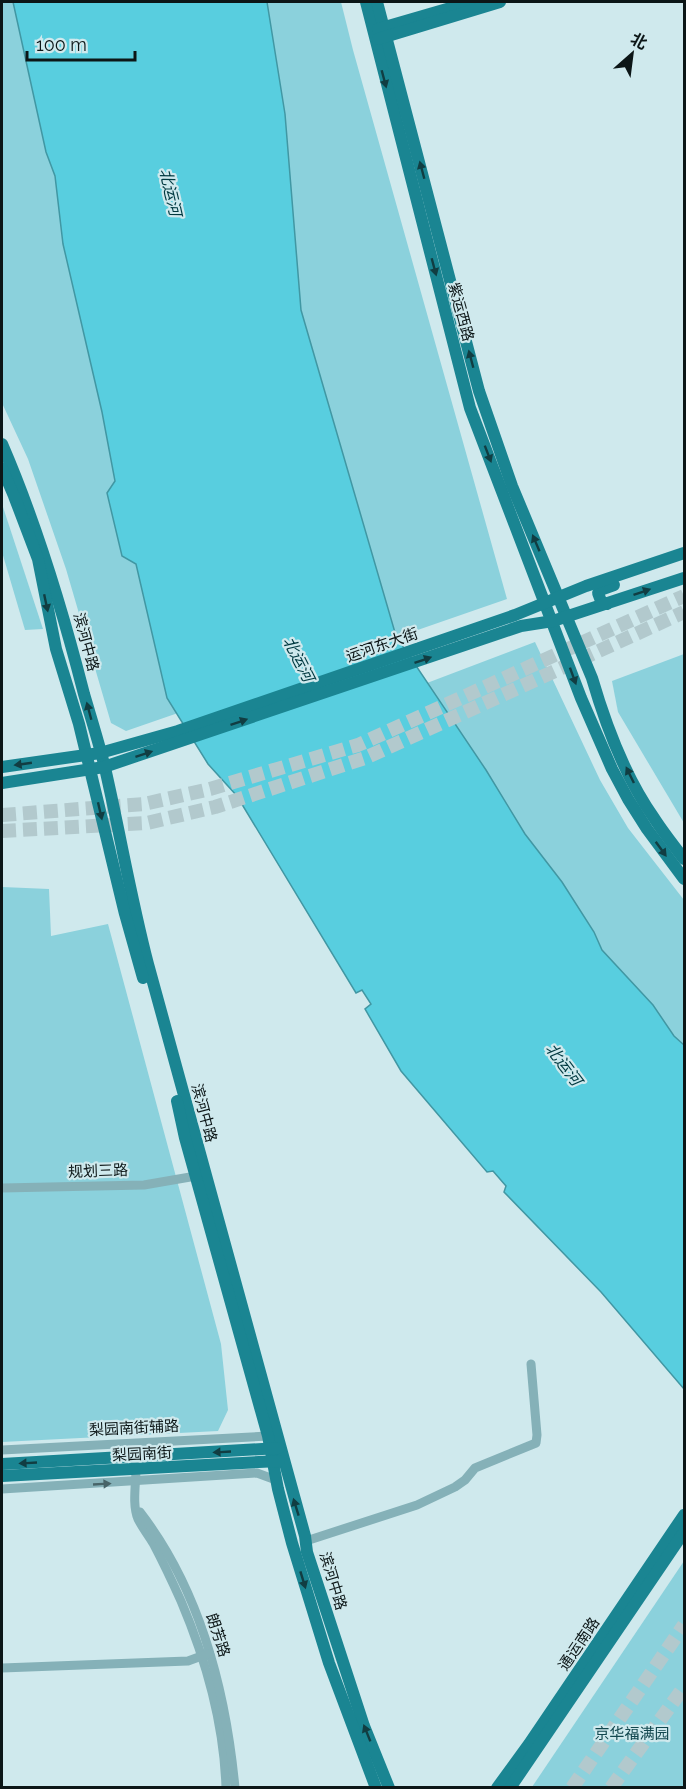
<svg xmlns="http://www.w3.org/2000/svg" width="686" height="1789" viewBox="0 0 686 1789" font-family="Raleway,'Noto Sans SC',sans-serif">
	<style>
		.green { fill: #8bd1dc }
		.water { fill: #58cedf; stroke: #4197a3; stroke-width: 1.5 }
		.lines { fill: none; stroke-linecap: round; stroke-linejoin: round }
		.highway-tunnel { stroke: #b2c9cd; stroke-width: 14; stroke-dasharray: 14 7; stroke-linecap: butt }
		.minor { stroke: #85b1b8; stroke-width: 9 }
		.major { stroke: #1a8592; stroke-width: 12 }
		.oneway { fill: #113d42 }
		.oneway2 { fill: #486468 }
		.labels { text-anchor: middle; stroke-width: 4.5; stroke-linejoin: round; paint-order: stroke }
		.street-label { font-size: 15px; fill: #0c1617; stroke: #cfe9ed }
		.park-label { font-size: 15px; fill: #12474e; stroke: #cfe9ed }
		.water-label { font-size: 16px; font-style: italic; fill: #003940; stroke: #cfe9ed }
	</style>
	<rect width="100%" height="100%" fill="#cfe9ed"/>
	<!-- green -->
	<g class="green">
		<path d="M2 2H341L353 50 507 599 126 731 111 723 66 569 28 459 2 403Z"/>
		<path d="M2 504 43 629 25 630 2 552Z"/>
		<path d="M535 642 600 780 628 828 684 900V1045L674 1036 653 1005 602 950 594 932 562 882 525 834 486 770 427 683Z"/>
		<path d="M684 654V823L618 712 612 681Z"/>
		<path d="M2 887 49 889 51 936 108 924 221 1344 228 1410 218 1431 2 1442Z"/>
		<path d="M684 1561V1787H532Z"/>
	</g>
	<!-- water -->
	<path class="water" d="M13 2H267L285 114 301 310 396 636 486 770 525 834 562 882 594 932 602 950 653 1005 674 1036 684 1045V1389L601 1292 504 1192 506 1186 493 1171 487 1172 401 1071 365 1009 371 1004 362 990 356 993 237 796 208 764 167 698 136 564 122 556 107 493 115 481 102 412 63 244 55 176 46 152Z"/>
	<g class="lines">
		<!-- highway-tunnel -->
		<g class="highway-tunnel">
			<path d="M2 815 144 804 210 789 358 745 684 596"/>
			<path d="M2 831 147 823 215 807 365 758 684 612"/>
			<path d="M572 1788 684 1625"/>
			<path d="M611 1788 684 1687"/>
		</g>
		<!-- minor -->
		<g class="minor">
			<path d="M2 1188 144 1185 196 1176"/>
			<path d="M2 1450 268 1436"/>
			<path d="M136 1469C136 1484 132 1505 138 1519 142 1527 148 1535 153 1543 163 1562 172 1581 181 1601 206 1660 224 1723 226 1788"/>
			<path d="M2 1489 257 1473 276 1480"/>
			<path d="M140 1512C200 1590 226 1692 235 1788"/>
			<path d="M306 1541 417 1505 455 1487 465 1480 475 1468 536 1443 537 1435 531 1364"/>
			<path d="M2 1668 188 1661 207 1654"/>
		</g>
		<!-- major -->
		<g class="major">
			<path d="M366 2 470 408 581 698 612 769 628 799 647 829 684 879"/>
			<path d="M377 2 479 391 512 486 592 678C606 726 625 777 654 818 663 832 674 846 684 859"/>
			<path d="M378 29 471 2"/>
			<path d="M378 39 500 2"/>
			<path d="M2 444C37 525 62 608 84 694 91 718 99 743 105 768 120 833 131 899 148 964L305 1536 307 1552 364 1726 389 1788"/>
			<path d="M2 468 14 496 38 559 56 649 79 724 125 914 143 978"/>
			<path d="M607 604 601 601 598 593 600 590 614 585"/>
			<path d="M2 767 100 753 178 731 515 615 586 586 684 553"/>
			<path d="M2 783 104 767 521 626 553 621 684 578"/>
			<path d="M177 1101 185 1138 268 1436 278 1489 292 1543 329 1663 376 1788"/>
			<path d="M2 1464 279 1448"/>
			<path d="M2 1476 279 1461"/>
			<path d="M497 1788 529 1744 684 1515"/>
			<path d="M510 1788 684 1532"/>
		</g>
	</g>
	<!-- one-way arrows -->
	<defs><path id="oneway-solid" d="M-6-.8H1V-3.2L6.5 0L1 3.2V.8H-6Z" transform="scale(1.5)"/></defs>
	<g class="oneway">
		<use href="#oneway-solid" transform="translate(384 79) rotate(75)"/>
		<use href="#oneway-solid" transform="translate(422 170) rotate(-105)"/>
		<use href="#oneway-solid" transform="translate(434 267) rotate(75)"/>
		<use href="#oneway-solid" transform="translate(471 359) rotate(-105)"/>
		<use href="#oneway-solid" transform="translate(488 454) rotate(69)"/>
		<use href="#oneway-solid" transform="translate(536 543) rotate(-113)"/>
		<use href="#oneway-solid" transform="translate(642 592) rotate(-19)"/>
		<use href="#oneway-solid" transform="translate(46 603) rotate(78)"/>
		<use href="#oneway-solid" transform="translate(423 660) rotate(-19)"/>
		<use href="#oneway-solid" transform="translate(573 676) rotate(70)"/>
		<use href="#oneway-solid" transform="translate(89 711) rotate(-105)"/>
		<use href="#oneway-solid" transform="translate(239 722) rotate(-19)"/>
		<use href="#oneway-solid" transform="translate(144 754) rotate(-18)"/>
		<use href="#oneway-solid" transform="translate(23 764) rotate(172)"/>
		<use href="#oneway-solid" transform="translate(630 775) rotate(-116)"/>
		<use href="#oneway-solid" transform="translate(100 811) rotate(77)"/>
		<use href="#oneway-solid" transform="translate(661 849) rotate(54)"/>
		<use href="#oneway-solid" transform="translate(222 1452) rotate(177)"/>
		<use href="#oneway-solid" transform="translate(28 1463) rotate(177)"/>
		<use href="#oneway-solid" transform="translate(296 1507) rotate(-107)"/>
		<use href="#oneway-solid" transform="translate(303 1580) rotate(73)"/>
		<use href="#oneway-solid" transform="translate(367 1733) rotate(-112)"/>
	</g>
	<use class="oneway2" href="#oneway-solid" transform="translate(102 1484) rotate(-3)"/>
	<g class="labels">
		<!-- street labels -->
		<g class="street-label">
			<text transform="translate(461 312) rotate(75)" y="5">紫运西路</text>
			<text transform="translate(86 642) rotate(75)" y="5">滨河中路</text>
			<text transform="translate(382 645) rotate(-19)" y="5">运河东大街</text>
			<text transform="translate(204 1113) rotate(75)" y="5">滨河中路</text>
			<text transform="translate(98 1171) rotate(-2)" y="5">规划三路</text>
			<text transform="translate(134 1428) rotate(-3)" y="5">梨园南街辅路</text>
			<text transform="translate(142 1454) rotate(-3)" y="5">梨园南街</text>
			<text transform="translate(333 1581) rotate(73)" y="5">滨河中路</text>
			<text transform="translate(218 1635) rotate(72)" y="5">朗芳路</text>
			<text transform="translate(579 1644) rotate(-56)" y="5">通运南路</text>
		</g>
		<!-- park labels -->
		<g class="park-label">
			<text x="632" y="1739">京华福满园</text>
		</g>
		<!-- water labels -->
		<g class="water-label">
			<text transform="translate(171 192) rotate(77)" y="6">北运河</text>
			<text transform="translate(299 659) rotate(63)" y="6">北运河</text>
			<text transform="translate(564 1064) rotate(53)" y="6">北运河</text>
		</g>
	</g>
	<!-- border -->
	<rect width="686" height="1789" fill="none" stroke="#0c1617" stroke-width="6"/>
	<!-- north arrow -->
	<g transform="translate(632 54) rotate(28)" stroke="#cfe9ed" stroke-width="4.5" paint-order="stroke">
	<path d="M0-4.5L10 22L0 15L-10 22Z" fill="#0c1617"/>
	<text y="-9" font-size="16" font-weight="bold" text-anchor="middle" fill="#0c1617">北</text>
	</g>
	<!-- scale -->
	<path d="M27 51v9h108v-9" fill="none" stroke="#0c1617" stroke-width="3"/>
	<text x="36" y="51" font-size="18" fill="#0c1617" stroke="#cfe9ed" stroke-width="4.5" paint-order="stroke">100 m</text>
</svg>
